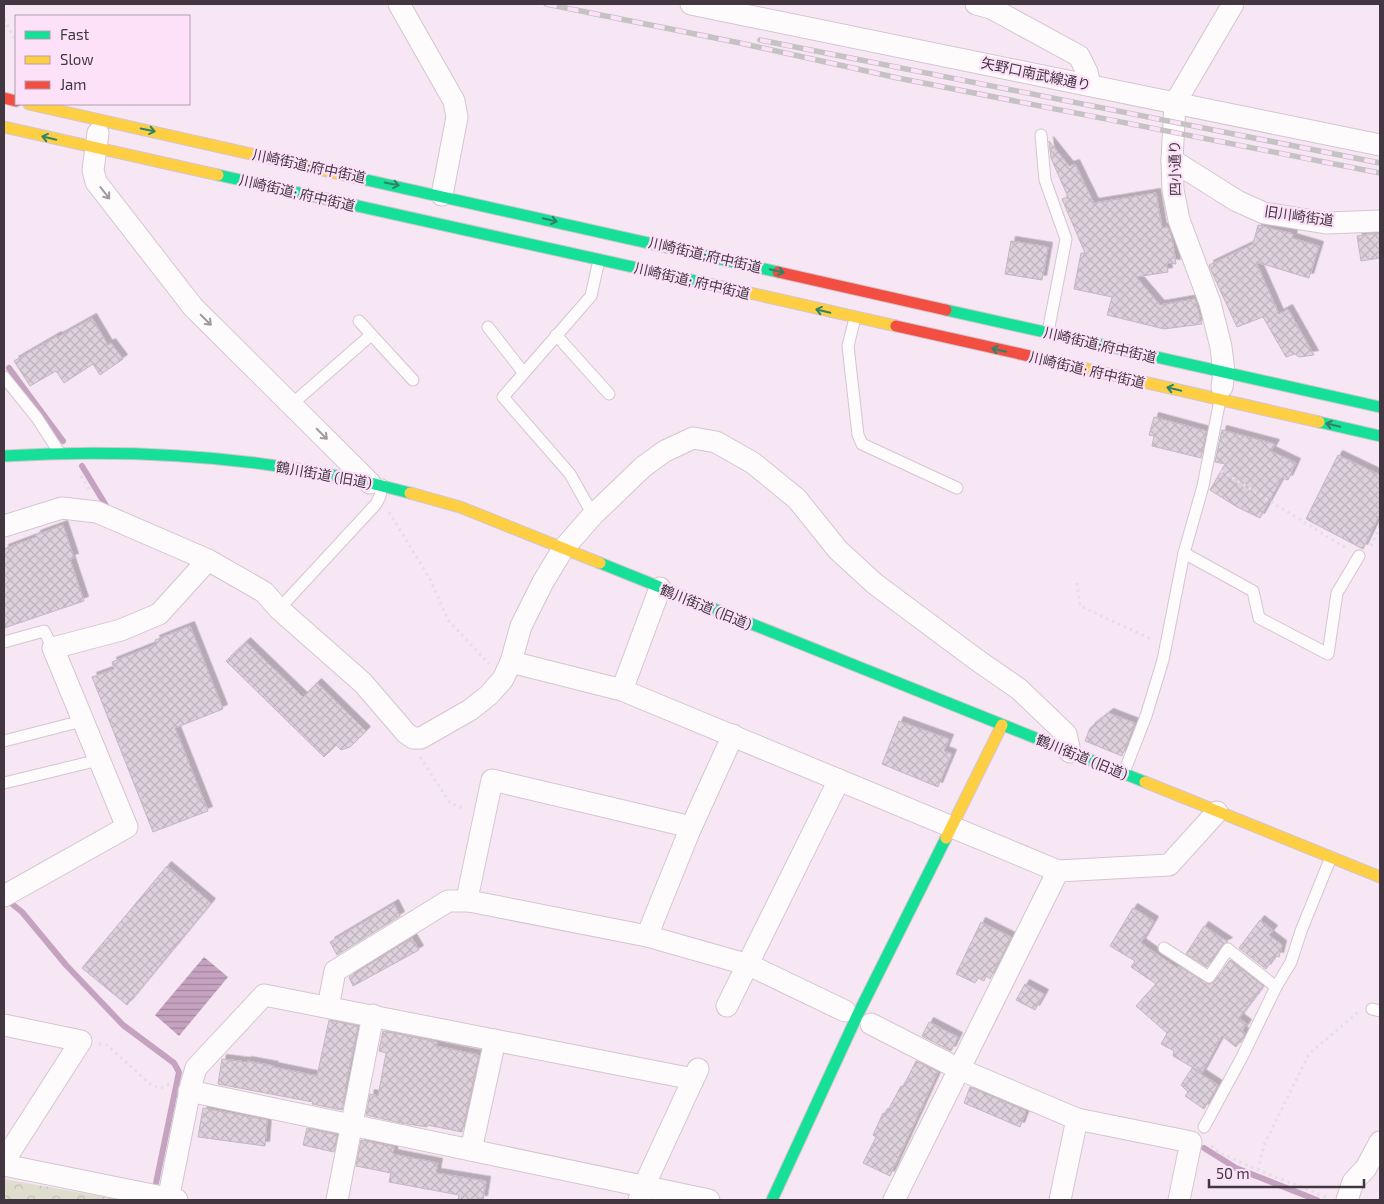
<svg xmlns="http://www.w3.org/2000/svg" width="1384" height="1204" viewBox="0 0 1384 1204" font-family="'Exo 2','Noto Sans JP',sans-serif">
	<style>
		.park { fill: url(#park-crowns) }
		.water { fill: url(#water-rules) }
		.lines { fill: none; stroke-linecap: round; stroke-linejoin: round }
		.stream { stroke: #c5a3c0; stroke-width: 6 }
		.building { fill: url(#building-cross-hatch); stroke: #c4b7c1; filter: url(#shadow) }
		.lane-casing { stroke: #d3c6d0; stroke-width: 13 }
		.street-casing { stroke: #d3c6d0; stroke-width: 23 }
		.fast-casing { stroke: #d3c6d0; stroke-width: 13 }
		.slow-casing { stroke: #d3c6d0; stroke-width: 13 }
		.jam-casing { stroke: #d3c6d0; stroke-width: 13 }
		.path { stroke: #e3dfe3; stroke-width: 3; stroke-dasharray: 2.5 4; stroke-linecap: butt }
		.lane { stroke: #fefbfd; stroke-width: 11 }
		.street { stroke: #fefbfd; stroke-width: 21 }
		.fast { stroke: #16e098; stroke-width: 11 }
		.slow { stroke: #ffcf43; stroke-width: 11 }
		.jam { stroke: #f24e42; stroke-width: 11 }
		.rail-casing { stroke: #c5c2c4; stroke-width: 5.5 }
		.rail { stroke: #fde1f9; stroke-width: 4; stroke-dasharray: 11; stroke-linecap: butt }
		.oneway { stroke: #2e8368 }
		.oneway2 { stroke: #a0999e }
		.labels { text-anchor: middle; stroke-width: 4.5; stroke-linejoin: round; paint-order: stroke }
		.street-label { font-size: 14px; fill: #423740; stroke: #fde1f9 }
	</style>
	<defs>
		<pattern id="park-crowns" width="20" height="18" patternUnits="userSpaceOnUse" patternTransform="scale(1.25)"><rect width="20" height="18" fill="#dfdece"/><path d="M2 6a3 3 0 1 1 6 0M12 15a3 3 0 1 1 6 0" fill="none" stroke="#c1bfb2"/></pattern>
		<pattern id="water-rules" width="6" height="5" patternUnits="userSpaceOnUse" patternTransform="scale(1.25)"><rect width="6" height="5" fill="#c5a3c0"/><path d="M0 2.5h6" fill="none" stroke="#a2869d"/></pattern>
		<pattern id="building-cross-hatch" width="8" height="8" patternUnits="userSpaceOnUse" patternTransform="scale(1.25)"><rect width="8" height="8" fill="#ddd1db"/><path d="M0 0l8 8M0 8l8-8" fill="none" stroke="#bfb4bd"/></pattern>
		<filter id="shadow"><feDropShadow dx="4.5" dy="-4.5" stdDeviation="0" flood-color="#0004"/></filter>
	</defs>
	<rect width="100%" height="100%" fill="#f7e7f4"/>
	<!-- park -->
	<path class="park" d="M4 1179 121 1200H4Z"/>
	<!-- water -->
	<path class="water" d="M204 957 228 977 179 1036 155 1015Z"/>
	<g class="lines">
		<!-- stream -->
		<g class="stream">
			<path d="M9 368 63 441"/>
			<path d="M82 466 110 512"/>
			<path d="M7 900 22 912 66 965 123 1025 174 1063 179 1072 156 1183"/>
			<path d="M1204 1148 1236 1168 1317 1200"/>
		</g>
	</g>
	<!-- building -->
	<g class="building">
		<path d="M1049 141 1069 166 1075 164 1094 203 1156 193 1162 228 1168 227 1172 238 1176 264 1167 263 1168 272 1136 277 1160 305 1195 299 1202 324 1164 329 1107 315 1112 297 1074 289 1081 253H1085L1062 199 1068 197 1051 158Z"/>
		<path d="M1258 225 1293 234 1292 238 1319 246 1309 278 1256 262 1279 314 1288 309 1314 355 1299 357 1295 354 1286 357 1263 317 1237 327 1210 268 1209 265 1253 244Z"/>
		<path d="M1369 234H1380V258L1361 261 1357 236Z"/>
		<path d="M1011 241 1048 247 1042 280 1005 274Z"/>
		<path d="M92 318 108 345 111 343 123 359 100 375 93 364 64 383 56 371 30 386 14 361 57 336 58 337Z"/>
		<path d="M1154 417 1206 431 1201 458 1152 446 1154 436 1149 435Z"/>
		<path d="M1222 430 1275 444 1271 451 1296 463 1288 480 1282 478 1260 518 1237 507 1210 490 1225 464 1215 462Z"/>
		<path d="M1338 455 1380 475V514L1363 549 1306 519Z"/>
		<path d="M63 525 74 558 70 559 84 601 4 628V549L36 537V535Z"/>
		<path d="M190 626 223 709 175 728 208 811 153 832 92 677 114 669 112 662 157 644 155 640Z"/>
		<path d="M246 642 303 697 317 683 366 731 350 747 341 750 336 745 324 757 226 661Z"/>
		<path d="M1109 713 1135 723 1122 756 1085 741 1090 728Z"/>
		<path d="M899 721 949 739 944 751 952 754 938 787 882 764Z"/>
		<path d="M167 866 211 903 127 1005 82 968Z"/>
		<path d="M394 904 400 916 337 955 330 942Z"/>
		<path d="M1133 908 1154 921 1141 943 1177 968 1178 966 1209 984 1215 981 1230 960 1263 986 1239 1018 1247 1024 1242 1031 1245 1033 1242 1039 1236 1047 1222 1036 1202 1073 1173 1056 1174 1051 1161 1044 1167 1033 1136 1006 1156 984 1131 967 1135 961 1110 946Z"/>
		<path d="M1260 920 1273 930 1269 935 1282 945 1279 957 1275 956 1266 969 1239 948Z"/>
		<path d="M981 922 1011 937 990 979 986 976 984 981 978 978 975 983 956 974Z"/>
		<path d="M1204 926 1228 942 1222 945 1207 967 1186 954Z"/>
		<path d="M412 938 419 950 353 986 349 977Z"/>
		<path d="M1025 984 1044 994 1035 1010 1016 1000Z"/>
		<path d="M329 1020 358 1026 345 1089H346L342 1110 312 1104 313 1102 218 1084 222 1059 246 1062 247 1061 274 1066 273 1067 317 1076Z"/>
		<path d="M929 1022 958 1037 951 1051 922 1036Z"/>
		<path d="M383 1031 437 1042 436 1046 479 1055 462 1132 427 1125V1127L401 1123 366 1115 370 1094 378 1096 386 1053 379 1051Z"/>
		<path d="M916 1061 938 1072 890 1176 863 1163 876 1137 873 1135 883 1113 886 1114 901 1086 903 1087Z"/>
		<path d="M1192 1068 1218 1085 1204 1109 1185 1096 1188 1092 1181 1085Z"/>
		<path d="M970 1087 1026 1111 1020 1127 964 1103Z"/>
		<path d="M203 1108 267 1120 265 1146 198 1137Z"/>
		<path d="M307 1128 337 1135 334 1152 303 1145Z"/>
		<path d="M361 1140 394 1147 393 1154 438 1163 436 1173 486 1181 483 1200H458L459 1195 389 1182 391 1173 356 1166Z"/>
	</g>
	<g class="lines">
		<!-- lane casing -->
		<g class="lane-casing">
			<g id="lane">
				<path d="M1041 135 1045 180 1066 239 1048 332"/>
				<path d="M855 318 848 346 858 435 862 444 957 488"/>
				<path d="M359 321 413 380"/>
				<path d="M488 327 523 372"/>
				<path d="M556 335 609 394"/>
				<path d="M4 377 37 418 59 452"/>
				<path d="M292 404 371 335"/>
				<path d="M593 515 570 474 503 397 591 296 599 260"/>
				<path d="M1184 553 1253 591 1259 618 1328 654 1337 593 1359 556"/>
				<path d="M279 609 376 504 380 496 382 485"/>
				<path d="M4 642 44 631 53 648"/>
				<path d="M4 741 82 721"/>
				<path d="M1123 775 1146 716 1163 660 1184 553 1203 486 1220 400"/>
				<path d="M4 783 99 760"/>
				<path d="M1164 948 1209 977 1228 949 1276 987"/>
				<path d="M1372 1009 1380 1011"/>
				<path d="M1204 1127 1242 1057 1276 987 1291 962 1301 931 1331 857"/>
			</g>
		</g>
		<!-- street casing -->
		<g class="street-casing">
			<g id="street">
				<path d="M399 4 454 101 457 117 442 195"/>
				<path d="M691 4 1380 145"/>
				<path d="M976 4 991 8 1079 56 1087 72 1090 85"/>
				<path d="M98 133 93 170 96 182 193 307 370 483"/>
				<path d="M1172 160 1237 201 1264 213 1326 223 1380 221"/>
				<path d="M1222 387 1224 372 1221 347 1210 303 1179 220 1173 190 1172 160 1175 103 1233 4"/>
				<path d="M4 526 62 508 97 512 208 560 264 592 279 609 363 683 406 733 413 738H421L470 710 489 695 503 679 511 662 521 626 543 582 563 549 593 515 643 467 665 451 693 438 716 442 753 463 797 499 838 550 875 584 977 660 1019 689 1066 734 1070 752"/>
				<path d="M511 662 622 690 1058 871"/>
				<path d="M622 690 660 588"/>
				<path d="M4 896 127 827 53 648 121 630 159 614 208 560"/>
				<path d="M469 901 468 894 492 780 691 827"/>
				<path d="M647 936 689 832 733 735"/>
				<path d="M727 1006 839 780"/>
				<path d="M328 1007 335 971 448 901H469L647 936 749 965 845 1011"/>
				<path d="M871 1024 959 1069 1077 1119 1191 1142 1179 1200"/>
				<path d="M4 1025 81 1041 4 1161"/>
				<path d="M189 1091 709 1200"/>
				<path d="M471 1150 495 1040"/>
				<path d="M4 1165 177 1200"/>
				<path d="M168 1200 191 1085 196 1068 264 995 693 1079"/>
				<path d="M337 1200 373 1015"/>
				<path d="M639 1200 644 1186 698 1069"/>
				<path d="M894 1200 1058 871 1169 865 1217 812"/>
				<path d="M1060 1200 1077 1119"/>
				<path d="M1347 1200 1353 1182 1366 1168 1380 1142"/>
			</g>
		</g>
		<!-- fast casing -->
		<g class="fast-casing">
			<g id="fast">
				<path d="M340 174 778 272"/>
				<path d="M218 175 741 291"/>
				<path d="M946 310 1380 407"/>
				<path d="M1319 422 1380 436"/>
				<path d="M4 456C141 448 277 457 410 493"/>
				<path d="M600 563 1145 782"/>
				<path d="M772 1200 857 1016 946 838"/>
			</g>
		</g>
		<!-- slow casing -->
		<g class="slow-casing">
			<g id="slow">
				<path d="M29 104 340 174"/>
				<path d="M4 127 218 175"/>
				<path d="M741 291 896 326"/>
				<path d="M1056 362 1319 422"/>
				<path d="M410 493 460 507 600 563"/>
				<path d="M1145 782 1380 877"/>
				<path d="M946 838 1002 725"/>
			</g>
		</g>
		<!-- jam casing -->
		<g class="jam-casing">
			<g id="jam">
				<path d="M4 98 16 101"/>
				<path d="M778 272 946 310"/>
				<path d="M896 326 1056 362"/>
			</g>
		</g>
		<!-- path -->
		<g class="path">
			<path d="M4 19 16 41"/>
			<path d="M1221 471 1346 548"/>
			<path d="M81 476 91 492"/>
			<path d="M389 512 430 579 448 620 489 664"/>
			<path d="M1371 546 1380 527"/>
			<path d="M1077 583 1080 606 1151 639"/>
			<path d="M420 757 450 803 465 809"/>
			<path d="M99 1044 107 1045 151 1085 161 1088 171 1083"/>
			<path d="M1211 1146 1220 1153 1258 1170 1326 1197"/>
			<path d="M1258 1170 1264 1145 1309 1054 1358 1012"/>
		</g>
		<!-- lane -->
		<use href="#lane" class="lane"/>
		<!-- street -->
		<use href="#street" class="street"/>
		<!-- fast -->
		<use href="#fast" class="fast"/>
		<!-- slow -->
		<use href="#slow" class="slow"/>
		<!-- jam -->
		<use href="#jam" class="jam"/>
		<!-- rail casing -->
		<g class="rail-casing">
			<g id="rail">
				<path d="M546 4 740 43 898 78 1380 173"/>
				<path d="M760 40 1380 163"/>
			</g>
		</g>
		<!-- rail -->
		<use href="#rail" class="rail"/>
	</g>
	<!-- one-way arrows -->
	<defs><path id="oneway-shaft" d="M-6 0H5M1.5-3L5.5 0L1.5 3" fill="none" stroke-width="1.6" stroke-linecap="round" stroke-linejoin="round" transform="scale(1.25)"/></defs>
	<g class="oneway">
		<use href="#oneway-shaft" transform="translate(148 130) rotate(12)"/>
		<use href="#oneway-shaft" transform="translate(49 138) rotate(-167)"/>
		<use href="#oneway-shaft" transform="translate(392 184) rotate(12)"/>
		<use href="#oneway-shaft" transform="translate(550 220) rotate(13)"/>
		<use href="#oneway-shaft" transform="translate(777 271) rotate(13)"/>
		<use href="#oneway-shaft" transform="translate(823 311) rotate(-167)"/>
		<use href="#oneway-shaft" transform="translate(999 350) rotate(-167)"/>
		<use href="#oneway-shaft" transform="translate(1174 389) rotate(-167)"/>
		<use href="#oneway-shaft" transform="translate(1333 425) rotate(-167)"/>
	</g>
	<g class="oneway2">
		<use href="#oneway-shaft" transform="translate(105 193) rotate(52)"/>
		<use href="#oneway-shaft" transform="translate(206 320) rotate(45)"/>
		<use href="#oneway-shaft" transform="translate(322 434) rotate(45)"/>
	</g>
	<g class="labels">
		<!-- street labels -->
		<g class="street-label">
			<text transform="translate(1036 74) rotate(12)" y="5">矢野口南武線通り</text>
			<text transform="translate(309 166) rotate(12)" y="5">川崎街道;府中街道</text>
			<text transform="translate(1175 168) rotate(-91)" y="5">四小通り</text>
			<text transform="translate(297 193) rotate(13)" y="5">川崎街道; 府中街道</text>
			<text transform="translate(1299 216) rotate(8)" y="5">旧川崎街道</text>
			<text transform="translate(705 255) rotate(13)" y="5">川崎街道;府中街道</text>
			<text transform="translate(692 281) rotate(13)" y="5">川崎街道; 府中街道</text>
			<text transform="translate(1100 345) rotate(13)" y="5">川崎街道;府中街道</text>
			<text transform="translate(1087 370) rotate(13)" y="5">川崎街道; 府中街道</text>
			<text transform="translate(324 475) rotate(10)" y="5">鶴川街道 (旧道)</text>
			<text transform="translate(706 607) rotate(22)" y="5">鶴川街道 (旧道)</text>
			<text transform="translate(1082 757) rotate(22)" y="5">鶴川街道 (旧道)</text>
		</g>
	</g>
	<!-- border -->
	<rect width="1384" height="1204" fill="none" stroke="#423740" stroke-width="10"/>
	<!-- legend -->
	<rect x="15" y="15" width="175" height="90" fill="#fde1f9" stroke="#b29daf"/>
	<rect x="25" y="31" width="25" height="8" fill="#16e098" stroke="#b29daf"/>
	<text x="60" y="40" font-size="15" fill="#423740">Fast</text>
	<rect x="25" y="56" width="25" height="8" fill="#ffcf43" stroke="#b29daf"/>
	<text x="60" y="65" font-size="15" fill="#423740">Slow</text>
	<rect x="25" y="81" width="25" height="8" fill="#f24e42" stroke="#b29daf"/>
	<text x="60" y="90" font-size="15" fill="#423740">Jam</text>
	<!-- scale -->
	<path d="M1209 1179v8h155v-8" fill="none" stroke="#423740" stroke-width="2.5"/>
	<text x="1216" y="1179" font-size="15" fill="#423740" stroke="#fde1f9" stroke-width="4" paint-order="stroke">50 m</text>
</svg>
